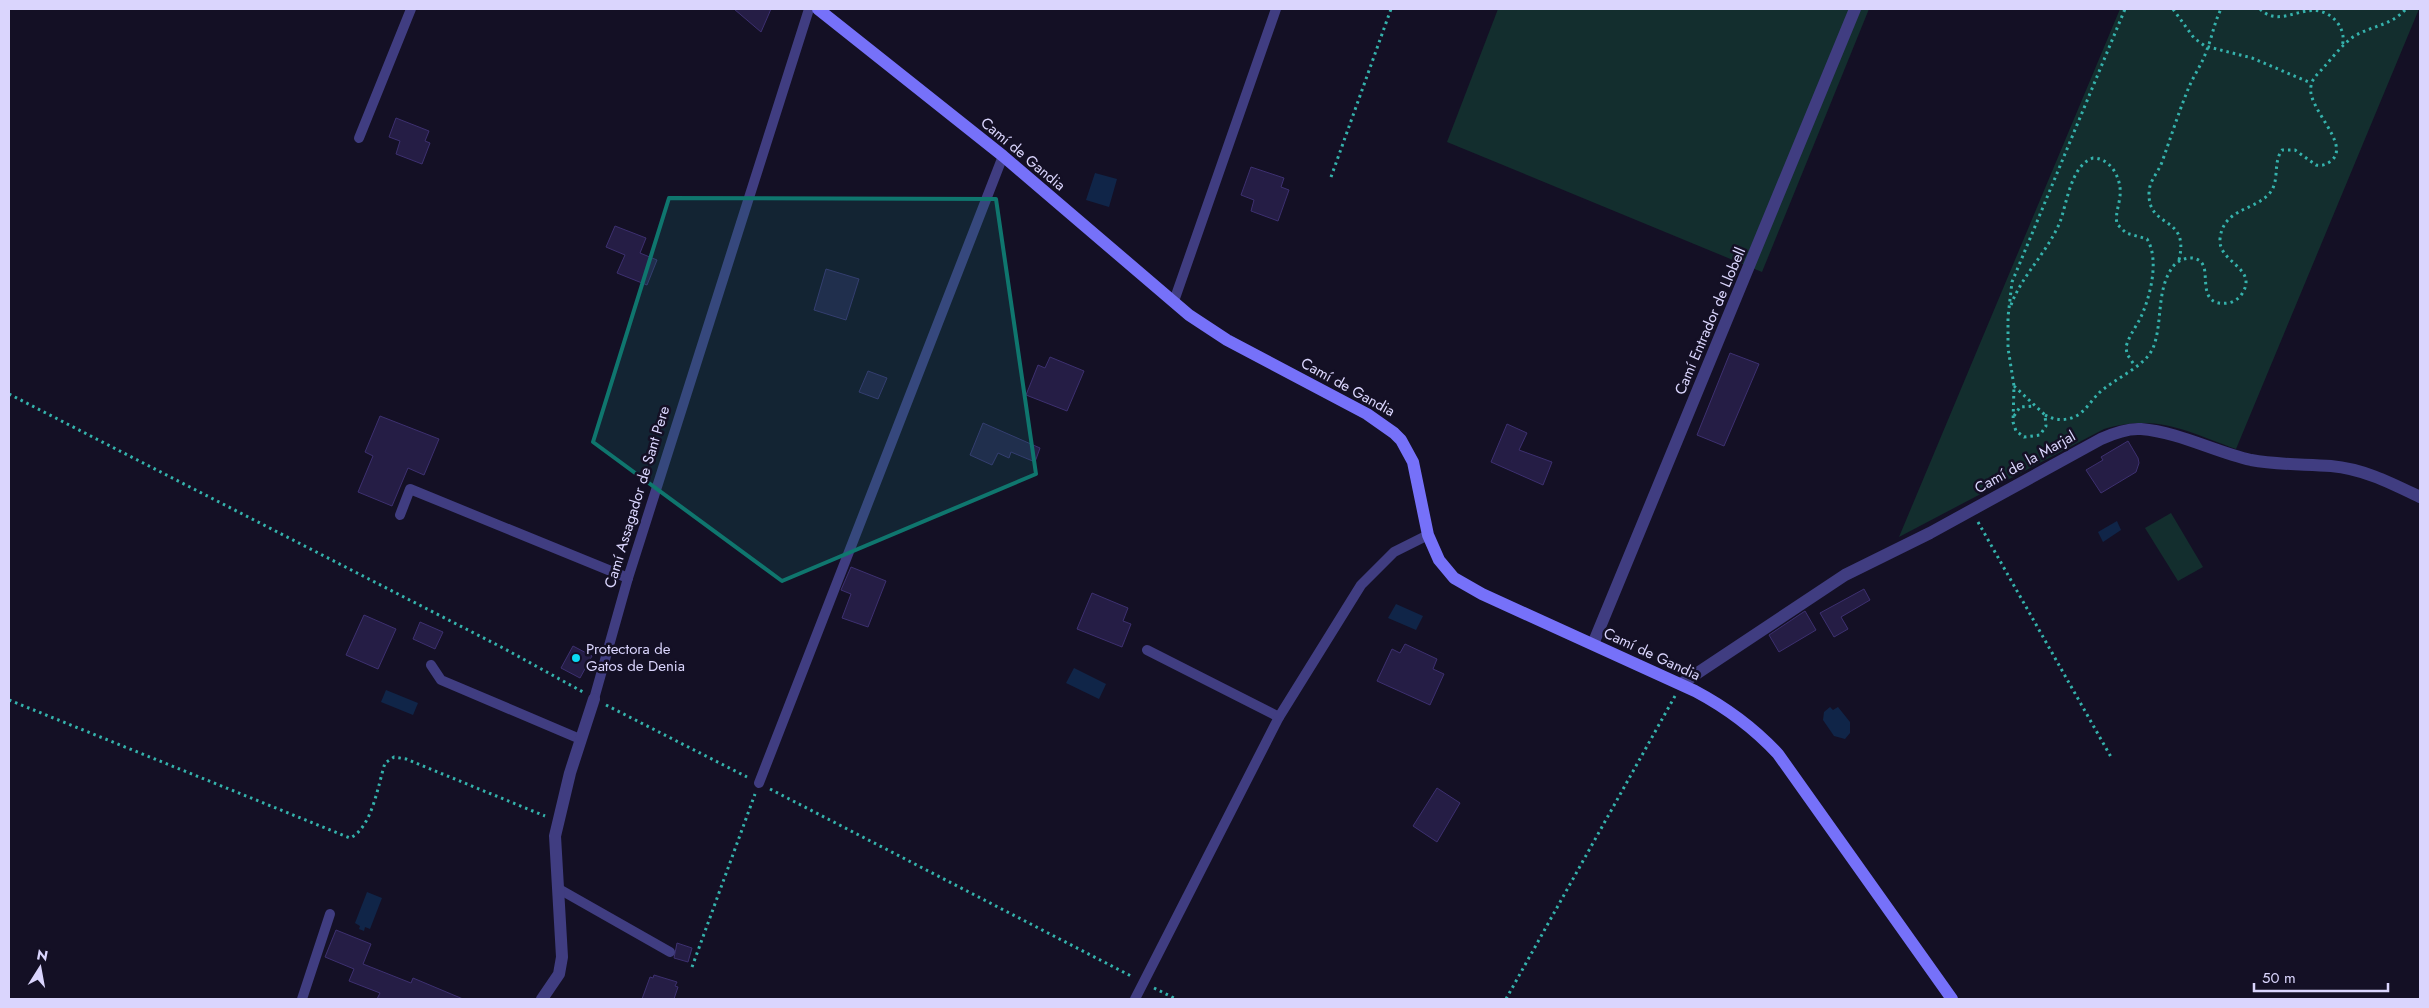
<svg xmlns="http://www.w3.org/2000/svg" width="2429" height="1008" viewBox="0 0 2429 1008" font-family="Jost,sans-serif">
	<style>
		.green { fill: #132e2e }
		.water { fill: #102548 }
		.building { fill: #251d45; stroke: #3d3070 }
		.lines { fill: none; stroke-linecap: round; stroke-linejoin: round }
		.path { stroke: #35b2ac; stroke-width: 3; stroke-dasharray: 2.5 4; stroke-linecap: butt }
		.lane { stroke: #403d81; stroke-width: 10 }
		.street { stroke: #403d81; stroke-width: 12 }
		.secondary { stroke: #7671f9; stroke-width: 12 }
		.marked { fill: #0f766e; fill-opacity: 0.2; stroke: #0f766e; stroke-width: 4; stroke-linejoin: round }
		.poi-dot { fill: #0bdaf4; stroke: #141025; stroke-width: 2 }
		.labels { text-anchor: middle; stroke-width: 5; stroke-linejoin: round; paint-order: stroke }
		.street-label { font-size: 15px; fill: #dad5fd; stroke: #141025 }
		.poi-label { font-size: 15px; fill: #dad5fd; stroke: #141025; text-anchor: start }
	</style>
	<rect width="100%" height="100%" fill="#141025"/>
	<!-- green -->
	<g class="green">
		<path d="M1498 9H1869L1762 272 1447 142Z"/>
		<path d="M2120 9H2419L2236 449C2188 432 2157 413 2104 429L1899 537Z"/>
		<path d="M2171 513 2203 567 2178 581 2145 528Z"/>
	</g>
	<!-- water -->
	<g class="water">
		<path d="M1095 173 1117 179 1109 207 1086 200Z"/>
		<path d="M2117 521 2121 530 2103 542 2098 532Z"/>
		<path d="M1396 604 1423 616 1416 630 1388 618Z"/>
		<path d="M1074 668 1106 684 1099 699 1066 683Z"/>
		<path d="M386 690 418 703 413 715 381 702Z"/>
		<path d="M1830 707 1833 710 1838 707 1850 722V733L1845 739 1834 736 1823 720 1824 712Z"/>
		<path d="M367 892 382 898 370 929 365 927 364 931 359 929 360 926 355 923Z"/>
	</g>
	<!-- building -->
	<g class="building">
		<path d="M734 9H771L761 32Z"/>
		<path d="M396 118 429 131 425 141 430 143 422 164 396 154 400 141 389 137Z"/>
		<path d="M1251 167 1284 178 1281 187 1289 190 1278 221 1251 211 1254 200 1241 195Z"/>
		<path d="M615 226 646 238 640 253 657 260 647 285 617 273 625 255 606 247Z"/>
		<path d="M826 269 859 279 846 320 814 310Z"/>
		<path d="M1730 353 1759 364 1724 446 1697 435Z"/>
		<path d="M1050 357 1084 371 1067 411 1026 395 1038 365 1045 368Z"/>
		<path d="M868 371 887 378 878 399 859 392Z"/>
		<path d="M380 416 439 439 424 475 408 468 392 506 358 492 373 456 365 452Z"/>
		<path d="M983 423 1040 448 1035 462 1011 452 1009 458 998 453 992 465 970 455Z"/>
		<path d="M1507 424 1527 433 1519 450 1552 462 1543 485 1491 462Z"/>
		<path d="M2128 441 2138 458 2139 463 2136 472 2101 493 2086 470 2103 460 2101 457Z"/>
		<path d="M851 567 886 581 868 627 842 618 851 594 841 590Z"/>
		<path d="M1864 589 1870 600 1841 617 1848 629 1834 637 1820 613Z"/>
		<path d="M1092 593 1128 608 1123 621 1131 624 1122 647 1077 629Z"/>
		<path d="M1805 611 1816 630 1779 652 1769 635Z"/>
		<path d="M364 615 396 629 378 669 346 655Z"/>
		<path d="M420 622 443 632 435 649 413 639Z"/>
		<path d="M1405 644 1437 659 1433 669 1444 674 1430 705 1377 681 1392 649 1400 653Z"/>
		<path d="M573 646 592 656 580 678 561 668Z"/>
		<path d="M1437 788 1460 803 1437 842 1413 826Z"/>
		<path d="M336 930 371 944 363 964 411 983 413 978 463 999H377L380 993 349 981 354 969 325 957Z"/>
		<path d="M677 943 692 948 688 962 674 958Z"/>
		<path d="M654 975 677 982 675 986 678 987 674 999H642L650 977 653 978Z"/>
	</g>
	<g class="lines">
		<!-- path -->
		<g class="path">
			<path d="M2173 9 2194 38 2205 46 2252 58 2311 83"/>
			<path d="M2260 9C2278 27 2299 7 2319 11 2335 14 2347 31 2342 46"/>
			<path d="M1331 177 1391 9"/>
			<path d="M2179 260C2190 214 2148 230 2149 193 2149 181 2158 173 2162 162 2171 137 2179 111 2189 87 2194 75 2202 64 2206 52 2212 38 2214 23 2221 9"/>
			<path d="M2011 305C2022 275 2047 253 2060 222 2067 203 2071 165 2093 158 2111 158 2122 179 2120 196 2119 206 2115 214 2117 224L2126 233 2147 239C2160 260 2150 298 2140 319 2135 328 2129 336 2126 347L2127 354 2135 366"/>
			<path d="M2014 386 2045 415 2046 426 2040 435 2024 437 2016 431 2013 422 2014 386 2008 348V317L2012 282 2125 9"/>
			<path d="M9 394 505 649 583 692"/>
			<path d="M2045 415C2054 420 2064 421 2074 417 2084 413 2091 401 2098 394 2113 379 2145 367 2153 348 2163 323 2156 291 2172 268 2178 258 2197 253 2203 265 2209 276 2198 307 2228 303 2234 302 2240 298 2243 292 2257 268 2218 262 2220 239 2223 209 2252 211 2268 195 2281 182 2272 164 2282 150H2295L2316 165C2321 166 2326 165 2331 161 2352 144 2306 108 2311 86 2312 78 2319 73 2324 67 2333 57 2342 45 2353 37 2372 25 2389 27 2406 9"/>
			<path d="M2014 416 2020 407 2035 406"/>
			<path d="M1978 522 2111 757"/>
			<path d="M9 700 350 838C372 828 378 785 385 763L394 757 406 759 545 816"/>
			<path d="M606 705 747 777"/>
			<path d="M770 789 1133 977"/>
			<path d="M692 967 755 794"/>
			<path d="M1154 988 1176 999"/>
			<path d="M1506 999 1675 696"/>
		</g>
		<!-- lane -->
		<g class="lane">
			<path d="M359 138 411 9"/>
			<path d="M1174 301 1276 9"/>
			<path d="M400 515 410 489 628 578"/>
			<path d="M1147 650 1279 717"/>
			<path d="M431 665 441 680 580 739"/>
			<path d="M594 699 628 578 809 9"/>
			<path d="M759 783 1003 156"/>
			<path d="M559 889 670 952"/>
			<path d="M302 999 330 914"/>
			<path d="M1135 999 1279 717 1361 585 1394 552 1428 535"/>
		</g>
		<!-- street -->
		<g class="street">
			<path d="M1593 644 1855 9"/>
			<path d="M1681 684 1845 575 1930 533 2101 439C2114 433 2127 428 2141 429 2179 432 2215 452 2251 460 2278 465 2304 464 2331 466 2364 469 2391 483 2420 497"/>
			<path d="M542 999 559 974 562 957 555 836 570 773 594 699"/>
		</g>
		<!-- secondary -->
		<path class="secondary" d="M818 9 1003 156 1189 315 1227 340 1367 414 1394 433 1401 440 1413 462 1428 535 1439 560 1454 578 1482 594 1695 691C1727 708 1753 727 1778 754L1952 999"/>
	</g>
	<!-- marked area -->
	<path class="marked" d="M669 198 996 199 1036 474 782 581 593 442Z"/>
	<!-- markers -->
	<circle class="poi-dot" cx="576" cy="658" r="5"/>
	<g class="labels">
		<!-- street labels -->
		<g class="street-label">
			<text transform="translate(1023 154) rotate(40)" y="5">Camí de Gandia</text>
			<text transform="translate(1710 321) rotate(-67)" y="5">Camí Entrador de Llobell</text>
			<text transform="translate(1348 387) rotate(29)" y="5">Camí de Gandia</text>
			<text transform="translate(2025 462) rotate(-29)" y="5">Camí de la Marjal</text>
			<text transform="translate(637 497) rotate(-73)" y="5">Camí Assagador de Sant Pere</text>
			<text transform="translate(1652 654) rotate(25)" y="5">Camí de Gandia</text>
		</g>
		<!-- poi labels -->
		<g class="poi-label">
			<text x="586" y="654">Protectora de<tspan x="586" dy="17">Gatos de Denia</tspan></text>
		</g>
	</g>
	<!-- border -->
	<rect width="2429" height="1008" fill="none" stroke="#dad5fd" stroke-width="20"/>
	<!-- north arrow -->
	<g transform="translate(40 968) rotate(11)" stroke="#141025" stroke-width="4" paint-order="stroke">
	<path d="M0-4L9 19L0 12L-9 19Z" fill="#dad5fd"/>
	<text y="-8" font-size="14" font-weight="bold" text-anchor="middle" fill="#dad5fd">N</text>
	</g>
	<!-- scale -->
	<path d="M2254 983v8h134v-8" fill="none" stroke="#dad5fd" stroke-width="2.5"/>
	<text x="2262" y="983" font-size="15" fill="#dad5fd" stroke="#141025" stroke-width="4" paint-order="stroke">50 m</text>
</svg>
